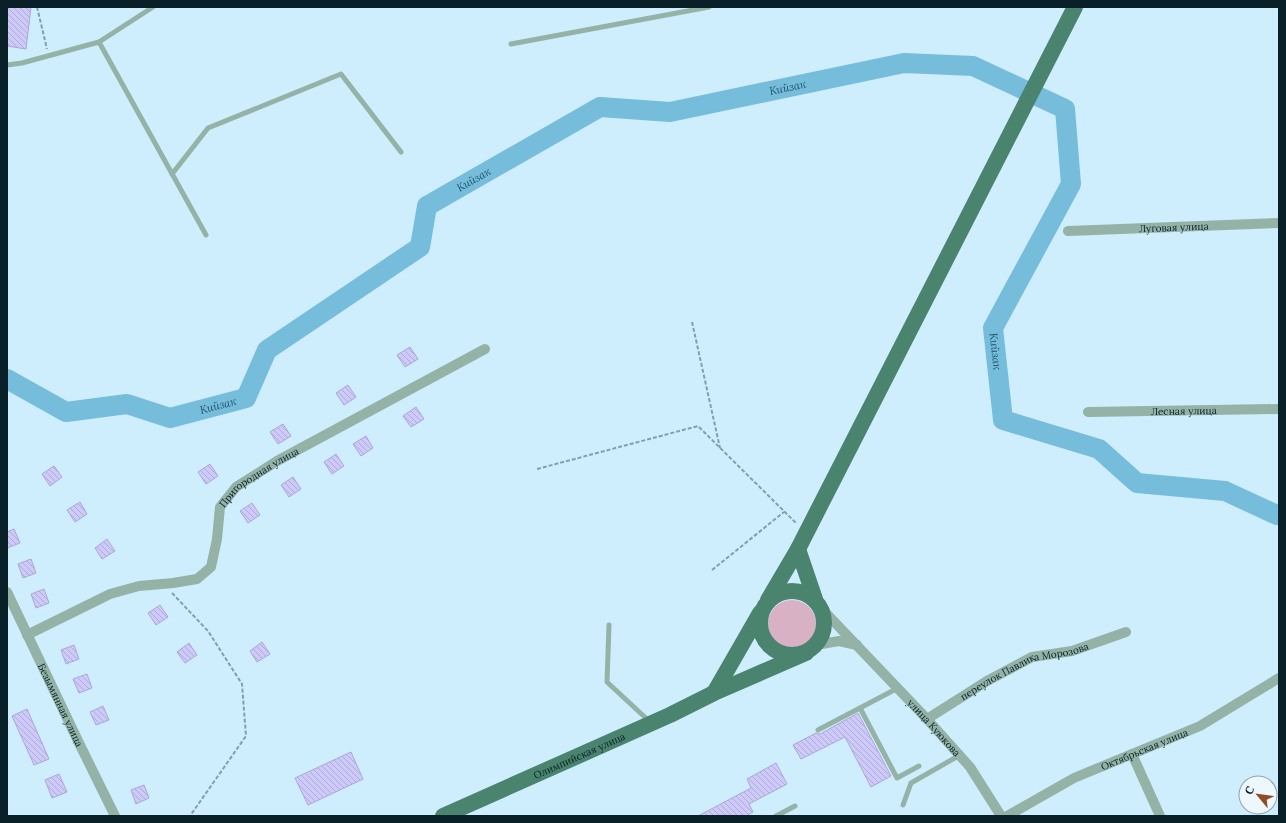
<svg xmlns="http://www.w3.org/2000/svg" width="1286" height="823" viewBox="0 0 1286 823" font-family="Lora,serif">
	<style>
		.green { fill: #d9b1c5 }
		.lines { fill: none; stroke-linecap: round; stroke-linejoin: round }
		.river { stroke: #76bcdb; stroke-width: 20 }
		.building { fill: url(#building-back-hatch); stroke: #aaa7d5 }
		.path { stroke: #839fac; stroke-width: 2; stroke-dasharray: 4 2; stroke-linecap: butt }
		.lane { stroke: #94b2a6; stroke-width: 5 }
		.street { stroke: #94b2a6; stroke-width: 10 }
		.primary { stroke: #4a846e; stroke-width: 16 }
		.labels { text-anchor: middle; stroke-width: 3; stroke-linejoin: round; paint-order: stroke }
		.street-label { font-size: 10px; fill: #0a2029; stroke: #edf8fd }
		.water-label { font-size: 11px; font-style: italic; fill: #21596f; stroke: #edf8fd }
	</style>
	<defs>
		<pattern id="building-back-hatch" width="6" height="6" patternUnits="userSpaceOnUse"><rect width="6" height="6" fill="#cdcafa"/><path d="M-1 5l2 2M0 0l6 6M5-1l2 2" fill="none" stroke="#afadd6"/></pattern>
	</defs>
	<rect width="100%" height="100%" fill="#ceeefe"/>
	<!-- green -->
	<circle class="green" cx="792" cy="624" r="24"/>
	<g class="lines">
		<!-- river -->
		<path class="river" id="s1" d="M7 379 66 412 127 404 170 418 246 398 267 350 420 247 427 206 600 107 670 112 904 63 973 66 1065 109 1071 184 993 328 1003 420 1099 449 1137 483 1225 491 1277 515H1279"/>
	</g>
	<!-- building -->
	<g class="building">
		<path d="M7 7H31L26 49 7 46Z"/>
		<path d="M410 347 418 359 405 367 397 355Z"/>
		<path d="M348 385 356 397 344 405 336 393Z"/>
		<path d="M416 407 424 419 411 427 403 416Z"/>
		<path d="M283 424 291 436 278 444 270 432Z"/>
		<path d="M366 436 373 448 361 456 353 444Z"/>
		<path d="M336 454 344 466 332 474 324 462Z"/>
		<path d="M210 464 218 476 206 484 198 472Z"/>
		<path d="M54 466 62 477 50 486 42 474Z"/>
		<path d="M293 477 301 489 289 497 281 485Z"/>
		<path d="M80 502 87 514 75 522 67 510Z"/>
		<path d="M252 503 260 515 248 523 240 511Z"/>
		<path d="M14 529 20 543 7 548V532Z"/>
		<path d="M107 539 115 551 102 559 95 548Z"/>
		<path d="M31 559 36 573 23 578 18 564Z"/>
		<path d="M44 589 49 603 36 608 31 594Z"/>
		<path d="M160 605 168 617 156 625 148 613Z"/>
		<path d="M262 642 270 654 257 662 250 651Z"/>
		<path d="M189 643 197 655 185 663 177 652Z"/>
		<path d="M74 645 79 659 66 664 61 650Z"/>
		<path d="M87 674 92 688 79 693 73 679Z"/>
		<path d="M103 706 109 720 96 725 90 712Z"/>
		<path d="M27 709 49 759 34 765 12 716Z"/>
		<path d="M858 713 891 776 871 787 845 737 801 759 793 745 816 733 820 734Z"/>
		<path d="M351 752 363 779 308 805 295 778Z"/>
		<path d="M776 763 787 784 749 804 753 812 746 816H698L751 788 747 779Z"/>
		<path d="M59 774 67 792 52 798 45 780Z"/>
		<path d="M144 785 149 798 136 804 131 790Z"/>
	</g>
	<g class="lines">
		<!-- path -->
		<g class="path">
			<path d="M37 7 47 49"/>
			<path d="M692 322 720 448"/>
			<path d="M537 469 698 426 797 524"/>
			<path d="M712 570 784 512"/>
			<path d="M172 593 208 631 242 684 246 736 190 816"/>
		</g>
		<!-- lane -->
		<g class="lane">
			<path d="M99 42 153 7"/>
			<path d="M511 44 709 7"/>
			<path d="M7 65 22 63 99 42 206 235"/>
			<path d="M172 174 208 128 341 74 401 152"/>
			<path d="M609 625 607 682 649 721"/>
			<path d="M860 708 897 778 919 766"/>
			<path d="M818 730 898 688"/>
			<path d="M903 805 911 783 960 755"/>
			<path d="M776 816 795 806"/>
		</g>
		<!-- street -->
		<g class="street">
			<path id="s2" d="M1068 231 1279 223"/>
			<path id="s3" d="M1088 412 1279 409"/>
			<path id="s4" d="M7 592 79 743 115 816"/>
			<path id="s5" d="M822 609 927 719 970 767 1001 816"/>
			<path id="s6" d="M27 635 110 594 139 586 173 583 197 579 211 567 217 539 220 507 236 487 277 461 485 349"/>
			<path d="M816 645 839 641 857 645"/>
			<path id="s7" d="M927 719 987 681 1032 657 1072 651 1126 632"/>
			<path d="M1132 754 1160 816"/>
			<path id="s8" d="M1007 816 1074 778 1200 726 1279 678"/>
		</g>
		<!-- primary -->
		<g class="primary">
			<path d="M798 549 815 599"/>
			<circle cx="792" cy="623" r="32"/>
			<path d="M768 600 798 549 1075 7"/>
			<path d="M714 693 760 613"/>
			<path id="s9" d="M443 816 670 715 714 693 806 653"/>
		</g>
	</g>
	<g class="labels">
		<!-- street labels -->
		<g class="street-label">
			<text dy="4" stroke="none"><textPath href="#s2" startOffset="106">Луговая улица</textPath></text>
			<text dy="4" stroke="none"><textPath href="#s3" startOffset="96">Лесная улица</textPath></text>
			<text dy="4" stroke="none"><textPath href="#s6" startOffset="310">Пригородная улица</textPath></text>
			<text dy="4" stroke="none"><textPath href="#s7" startOffset="110">переулок Павлика Морозова</textPath></text>
			<text dy="4" stroke="none"><textPath href="#s4" startOffset="125">Безымянная улица</textPath></text>
			<text dy="4" stroke="none"><textPath href="#s5" startOffset="163">улица Куюкова</textPath></text>
			<text dy="4" stroke="none"><textPath href="#s8" startOffset="153">Октябрьская улица</textPath></text>
			<text dy="4" stroke="none"><textPath href="#s9" startOffset="149">Олимпийская улица</textPath></text>
		</g>
		<!-- water labels -->
		<g class="water-label">
			<text dy="4" stroke="none"><textPath href="#s1" startOffset="921">Кийзак</textPath></text>
			<text dy="4" stroke="none"><textPath href="#s1" startOffset="585">Кийзак</textPath></text>
			<text dy="4" stroke="none"><textPath href="#s1" startOffset="1473">Кийзак</textPath></text>
			<text dy="4" stroke="none"><textPath href="#s1" startOffset="224">Кийзак</textPath></text>
		</g>
	</g>
	<!-- border -->
	<rect width="1286" height="823" fill="none" stroke="#0a2029" stroke-width="16"/>
	<!-- north arrow -->
	<g transform="translate(1258 795) rotate(299)"><circle r="19" fill="#edf8fd" stroke="#92a2a8"/>
	<path d="M0-3L7 15L0 10L-7 15Z" fill="#924c24"/>
	<text y="-6" font-size="11" font-weight="bold" text-anchor="middle" fill="#0a2029">С</text>
	</g>
</svg>
